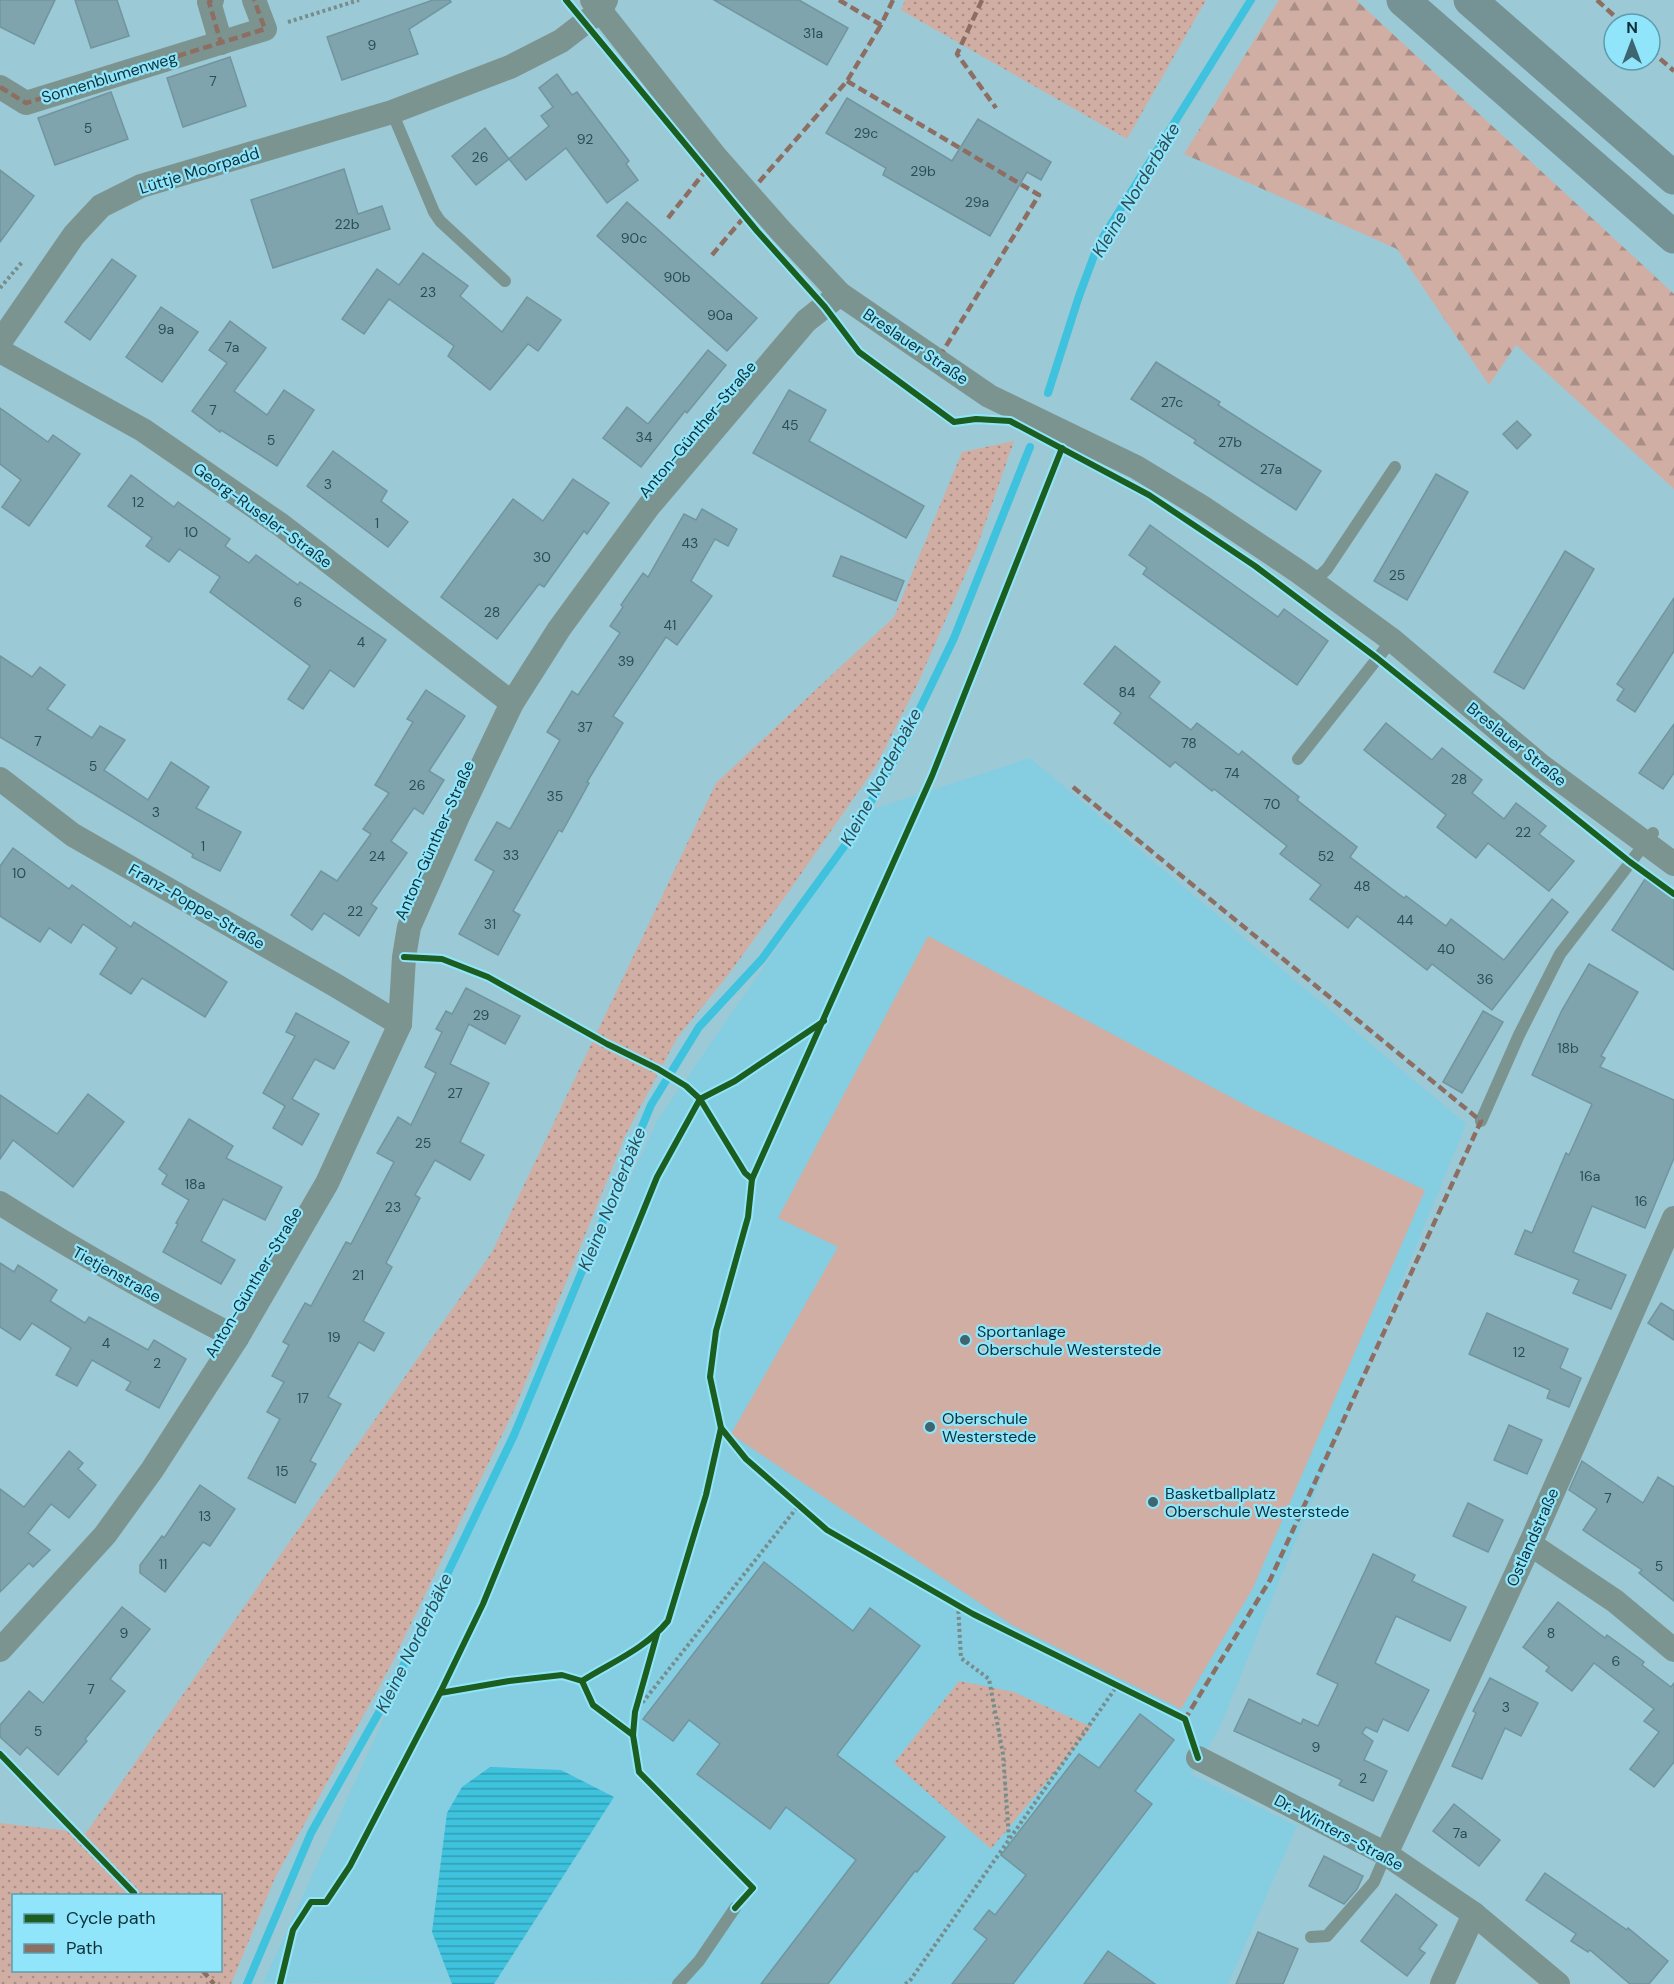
<svg xmlns="http://www.w3.org/2000/svg" width="1674" height="1984" viewBox="0 0 1674 1984" font-family="'DM Sans',sans-serif">
	<style>
		.built { fill: #85cde0 }
		.green { fill: url(#green-dots); fill-rule: evenodd }
		.forest { fill: url(#forest-firs) }
		.pitch { fill: #d1aea3 }
		.water { fill: url(#water-rules) }
		.lines { fill: none; stroke-linecap: round; stroke-linejoin: round }
		.stream { stroke: #3ec2dd; stroke-width: 8 }
		.building { fill: #7fa4ad; stroke: #70959f; stroke-width: 1.5 }
		.path { stroke: #768d8c; stroke-width: 4; stroke-dasharray: 3 3; stroke-linecap: butt }
		.lane { stroke: #7c9490; stroke-width: 12 }
		.street { stroke: #7c9490; stroke-width: 24 }
		.highway { stroke: #759395; stroke-width: 33 }
		.quiet { stroke: #8d6e63; stroke-width: 4.5; stroke-dasharray: 9 4.5; stroke-linecap: butt }
		.cycleway-casing { stroke: #91e5fb; stroke-width: 10 }
		.cycleway { stroke: #1b5e20; stroke-width: 6 }
		.poi-dot { fill: #3e6670; stroke: #91e5fb; stroke-width: 2 }
		.labels { text-anchor: middle; stroke-width: 4.5; stroke-linejoin: round; paint-order: stroke }
		.number-label { font-size: 14px; fill: #294e56 }
		.street-label { font-size: 16px; fill: #0c3139; stroke: #91e5fb }
		.poi-label { font-size: 16px; fill: #0c3139; stroke: #91e5fb; text-anchor: start }
		.water-label { font-size: 18px; font-style: italic; fill: #2f4d55; stroke: #91e5fb }
	</style>
	<defs>
		<pattern id="green-dots" width="8" height="8" patternUnits="userSpaceOnUse" patternTransform="scale(1.5)"><rect width="8" height="8" fill="#d1aea3"/><path d="M2 2h.1M6 6h.1" fill="none" stroke="#a88e86" stroke-width="1.8" stroke-linecap="round"/></pattern>
		<pattern id="forest-firs" width="22" height="20" patternUnits="userSpaceOnUse" patternTransform="scale(1.5)"><rect width="22" height="20" fill="#d1aea3"/><path d="M5 1l3.5 6h-7zM16 11l3.5 6h-7z" fill="#a88e86"/></pattern>
		<pattern id="water-rules" width="6" height="5" patternUnits="userSpaceOnUse" patternTransform="scale(1.5)"><rect width="6" height="5" fill="#3ec2dd"/><path d="M0 2.5h6" fill="none" stroke="#329eb4"/></pattern>
	</defs>
	<rect width="100%" height="100%" fill="#9cc9d6"/>
	<!-- built -->
	<path class="built" d="M1030 758 1466 1124 1218 1731 1191 1774 1297 1826 1228 1984 263 1983 657 1121 873 809Z"/>
	<!-- green -->
	<g class="green">
		<path d="M905 0H1206L1127 139 901 10Z"/>
		<path d="M1014 441 976 550 918 683 876 766 787 894 728 975 677 1038 625 1136 516 1406 391 1665 274 1880 231 1984H0V1823L86 1833 492 1252 716 783 894 617 962 452ZM14 1896H220V1970H14Z"/>
		<path d="M959 1681 1014 1692 1092 1727 991 1849 894 1763Z"/>
	</g>
	<!-- forest -->
	<path class="forest" d="M1279 0H1356L1674 294V489L1516 345 1489 385 1397 249 1184 154Z"/>
	<!-- pitch -->
	<path class="pitch" d="M928 936 1253 1109 1425 1190 1253 1588 1181 1709 1012 1625 731 1434 838 1247 778 1218Z"/>
	<!-- water -->
	<path class="water" d="M490 1767 561 1770 614 1797 494 1984H452L432 1932 447 1813 462 1787Z"/>
	<g class="lines">
		<!-- stream -->
		<g class="stream">
			<path d="M1048 393 1079 296 1098 245 1251 0"/>
			<path d="M247 1984 311 1833 391 1691 514 1435 651 1105 699 1027 762 959 851 837 901 748 954 638 1030 447"/>
		</g>
	</g>
	<!-- building -->
	<g class="building">
		<path d="M0 0H55L34 44 0 27Z"/>
		<path d="M75 0H117L129 36 91 48Z"/>
		<path d="M433 0H450L451 2 409 29 418 54 342 80 327 37Z"/>
		<path d="M714 0H799L848 28 827 65Z"/>
		<path d="M230 57 246 106 183 127 167 78Z"/>
		<path d="M557 74 572 95 577 92 629 161 626 164 638 180 607 203 566 148 526 180 509 159 549 126 541 116 553 107 539 88Z"/>
		<path d="M111 92 128 139 55 165 38 118Z"/>
		<path d="M847 98 952 161 978 119 1051 162 1041 180 1027 172 990 236 883 175 886 168 826 133Z"/>
		<path d="M485 128 509 159 476 185 452 156Z"/>
		<path d="M344 169 358 214 382 206 390 229 273 268 251 200Z"/>
		<path d="M0 170 34 196 0 242Z"/>
		<path d="M627 202 757 318 727 351 597 236Z"/>
		<path d="M423 253 468 286 460 296 502 332 527 297 561 320 538 351 528 344 490 390 448 356 454 346 389 299 364 334 342 319 377 269 399 285Z"/>
		<path d="M112 259 136 276 90 340 65 322Z"/>
		<path d="M161 307 198 332 162 382 126 357Z"/>
		<path d="M230 321 266 348 234 391 267 415 284 390 314 410 277 466 221 430 220 432 192 411 227 363 209 350Z"/>
		<path d="M708 350 726 365 687 413 685 411 641 467 603 438 627 407 648 424Z"/>
		<path d="M1156 362 1220 402 1218 405 1321 471 1296 510 1194 443 1196 440 1131 399Z"/>
		<path d="M789 390 826 410 809 441 924 506 906 538 753 453Z"/>
		<path d="M0 408 48 442 53 435 80 454 29 526 2 507 21 480 0 464Z"/>
		<path d="M1517 421 1531 435 1517 449 1503 434Z"/>
		<path d="M333 451 387 491 381 501 408 522 388 547 307 486Z"/>
		<path d="M1436 474 1468 492 1407 600 1374 581Z"/>
		<path d="M131 475 174 507 178 502 230 539 225 546 249 563 256 555 298 585 300 582 386 640 354 687 330 670 303 709 288 699 310 666 210 592 220 577 179 549 169 562 146 546 152 538 108 506Z"/>
		<path d="M573 479 609 503 587 534 584 531 544 587 539 584 497 639 441 597 513 499 543 521Z"/>
		<path d="M702 509 737 529 728 546 715 539 691 581 712 596 677 645 666 637 613 716 623 723 587 782 589 783 562 832 559 830 513 911 520 915 498 955 459 934 494 871 475 860 497 822 510 829 560 740 547 732 572 691 578 695 620 633 610 626 623 607 621 605 643 573 648 577 684 514 696 520Z"/>
		<path d="M1150 525 1278 617 1284 609 1328 641 1297 685 1143 574 1147 568 1129 555Z"/>
		<path d="M1565 551 1594 569 1524 689 1494 672Z"/>
		<path d="M841 556 904 581 896 601 833 576Z"/>
		<path d="M1674 598V651L1635 712 1617 700 1624 689 1617 684Z"/>
		<path d="M1115 646 1160 682 1149 697 1191 730 1197 723 1239 755 1242 751 1299 797 1297 800 1357 847 1350 857 1404 898 1406 896 1446 926 1451 919 1504 960 1552 899 1568 912 1492 1010 1432 964 1427 970 1357 916 1348 928 1310 899 1321 885 1280 854 1287 846 1214 789 1212 791 1175 762 1170 767 1114 723 1121 713 1084 684Z"/>
		<path d="M0 656 32 677 40 667 65 685 47 709 92 738 100 726 125 740 104 770 148 800 171 762 209 787 196 808 241 832 220 871 192 857 193 854 0 737Z"/>
		<path d="M426 690 465 716 429 771 444 780 423 814 414 808 391 841 407 853 371 904 377 908 359 936 324 913 312 930 291 915 321 871 337 881 371 834 363 829 389 793 375 785 413 722 407 719Z"/>
		<path d="M1386 723 1432 760 1442 748 1482 780 1472 793 1504 819 1516 803 1546 826 1539 834 1574 861 1549 891 1488 843 1476 858 1437 827 1446 815 1364 750Z"/>
		<path d="M1674 724V773L1663 789 1639 773Z"/>
		<path d="M13 848 69 889 72 885 131 927 134 922 227 982 205 1017 142 978 131 994 100 974 117 948 83 924 71 943 49 928 40 942 0 916V866Z"/>
		<path d="M1645 879 1674 898V970L1612 930Z"/>
		<path d="M1589 964 1638 992 1601 1056 1605 1058 1600 1067 1674 1100V1158L1645 1228 1592 1206 1573 1252 1626 1275 1611 1309 1573 1293 1579 1280 1515 1254 1525 1230 1532 1233 1566 1153 1569 1155 1592 1104 1532 1075 1562 1010Z"/>
		<path d="M466 988 520 1016 505 1044 469 1024 450 1064 489 1083 460 1142 484 1155 470 1180 435 1160 415 1195 420 1198 386 1263 392 1267 363 1321 384 1333 374 1351 359 1342 328 1397 341 1404 310 1461 316 1464 295 1503 248 1478 280 1419 267 1412 284 1382 272 1376 289 1345 283 1342 305 1303 311 1306 346 1242 351 1244 394 1162 377 1153 398 1117 411 1125 436 1073 425 1067 442 1032 436 1029 446 1011 452 1014Z"/>
		<path d="M1483 1011 1503 1022 1462 1093 1443 1082Z"/>
		<path d="M296 1013 349 1042 334 1069 315 1059 292 1099 319 1114 302 1145 273 1128 285 1106 263 1093 295 1036 286 1032Z"/>
		<path d="M88 1094 124 1122 73 1187 13 1140 0 1159V1095L57 1134Z"/>
		<path d="M189 1119 233 1146 226 1158 282 1187 265 1220 223 1199 201 1241 235 1260 221 1284 163 1252 178 1224 176 1223 189 1200 162 1184 167 1175 159 1169Z"/>
		<path d="M0 1263 14 1272 18 1265 57 1290 50 1301 85 1323 89 1317 148 1350 154 1340 186 1359 159 1408 126 1390 131 1382 92 1360 77 1386 56 1375 71 1348 32 1323 20 1340 0 1327Z"/>
		<path d="M1661 1303 1674 1311V1340L1648 1323Z"/>
		<path d="M1487 1313 1568 1349 1560 1368 1581 1378 1569 1407 1547 1398 1550 1390 1469 1354Z"/>
		<path d="M1509 1425 1542 1440 1527 1474 1494 1460Z"/>
		<path d="M69 1451 83 1463 78 1469 96 1485 69 1518 51 1504 28 1533 50 1550 33 1567 29 1563 0 1592V1489L24 1507Z"/>
		<path d="M1582 1461 1643 1503 1658 1477 1674 1487V1601L1639 1573 1642 1570 1583 1530 1597 1509 1569 1490Z"/>
		<path d="M200 1485 235 1509 210 1546 203 1542 165 1592 140 1573V1565L162 1536 164 1538Z"/>
		<path d="M1468 1503 1503 1520 1488 1552 1453 1536Z"/>
		<path d="M1373 1554 1415 1575 1412 1581 1466 1607 1450 1641 1396 1616 1375 1663 1429 1690 1408 1731 1383 1719 1377 1732 1366 1727 1362 1733 1373 1741 1364 1760 1387 1771 1373 1801 1339 1785 1342 1780 1234 1731 1249 1699 1301 1724 1303 1719 1318 1726 1338 1684 1317 1674Z"/>
		<path d="M764 1562 853 1631 870 1608 920 1646 837 1755 945 1837 917 1872 915 1871 828 1984H761L856 1860 786 1807 770 1829 697 1774 720 1744 689 1720 673 1741 643 1719Z"/>
		<path d="M1558 1602 1605 1638 1607 1635 1644 1662 1642 1665 1671 1687 1674 1683V1762L1654 1787 1630 1769 1659 1732 1644 1721 1654 1709 1594 1663 1572 1691 1546 1671 1549 1667 1523 1647Z"/>
		<path d="M122 1607 150 1629 110 1679 125 1691 85 1739 87 1741 58 1775 27 1747 20 1755 0 1737V1725L29 1691 43 1703Z"/>
		<path d="M1490 1678 1538 1703 1521 1736 1505 1728 1482 1779 1452 1766 1476 1713 1473 1711Z"/>
		<path d="M1140 1714 1174 1740 1135 1791 1152 1804 1013 1984H952L987 1939 974 1929 989 1910 995 1915 1026 1875 1001 1855 1079 1754 1099 1768Z"/>
		<path d="M1454 1804 1500 1840 1479 1866 1433 1831Z"/>
		<path d="M1324 1856 1363 1876 1357 1889 1344 1904 1309 1886Z"/>
		<path d="M1545 1873 1627 1930 1628 1928 1668 1961 1649 1984H1630L1590 1950 1588 1952 1571 1941 1576 1934 1526 1900Z"/>
		<path d="M1396 1894 1437 1925 1419 1949 1425 1953 1407 1976 1361 1941Z"/>
		<path d="M1258 1932 1298 1949 1283 1984H1236Z"/>
		<path d="M1108 1951 1155 1984H1084Z"/>
	</g>
	<g class="lines">
		<!-- path -->
		<g class="path">
			<path d="M288 22 359 0"/>
			<path d="M0 288 23 261"/>
			<path d="M839 325 859 352 954 422 977 419"/>
			<path d="M1665 888 1674 894"/>
			<path d="M958 1605 961 1658 989 1679 1003 1754 1009 1838"/>
			<path d="M635 1712 799 1505"/>
			<path d="M905 1984 909 1982 1117 1686"/>
		</g>
		<!-- lane -->
		<g class="lane">
			<path d="M392 112 434 212 440 221 505 281"/>
			<path d="M1313 582 1327 569 1395 467"/>
			<path d="M1298 759 1392 640"/>
			<path d="M1481 1121 1519 1035 1560 954 1653 833"/>
			<path d="M1311 1937 1327 1936 1374 1882 1386 1854"/>
			<path d="M678 1984 699 1961 735 1908"/>
		</g>
		<!-- street -->
		<g class="street">
			<path d="M212 0 209 2 221 43"/>
			<path d="M592 0 715 156 781 231 840 294 989 396 1136 467 1202 507 1299 572 1392 640 1540 765 1674 864"/>
			<path d="M0 87 26 103 265 29 254 0"/>
			<path d="M0 342 74 235 101 206 141 186 392 112 510 67 561 41 600 11 606 0"/>
			<path d="M0 351 143 430 281 525 512 703"/>
			<path d="M0 779 73 835 335 985 400 1024"/>
			<path d="M0 1203C77 1252 156 1296 237 1338"/>
			<path d="M1530 1544 1615 1601 1674 1650"/>
			<path d="M0 1650 105 1535 152 1470 237 1338 327 1183 400 1024 404 957 409 927 459 814 512 703 559 629 649 506 806 321 840 294"/>
			<path d="M1198 1758 1386 1854 1474 1914 1558 1984"/>
			<path d="M1386 1854 1530 1544 1674 1218"/>
			<path d="M1442 1984 1474 1914"/>
		</g>
		<!-- highway -->
		<g class="highway">
			<path d="M1403 0 1674 237"/>
			<path d="M1470 0 1674 178"/>
		</g>
		<!-- quiet -->
		<g class="quiet">
			<path d="M212 0 209 2 221 43"/>
			<path d="M839 0 881 25 893 0"/>
			<path d="M982 0 957 54 996 108"/>
			<path d="M1597 0 1623 24"/>
			<path d="M1650 50 1674 71"/>
			<path d="M847 81 1039 195 943 351"/>
			<path d="M0 87 26 103 265 29 254 0"/>
			<path d="M759 182 847 81 881 25"/>
			<path d="M668 218 707 169"/>
			<path d="M712 255 745 216"/>
			<path d="M1073 787 1481 1121 1270 1580 1185 1719"/>
			<path d="M202 1970 214 1984"/>
		</g>
		<!-- cycleway casing -->
		<g class="cycleway-casing">
			<g id="cycleway">
				<path d="M566 0 757 231 825 307 859 352 954 422 976 419 1010 421 1149 495 1255 566 1377 658 1630 862 1674 894"/>
				<path d="M404 957 442 959 488 977 607 1044 658 1069 686 1086 700 1099 735 1081 824 1021"/>
				<path d="M721 1428 746 1459 827 1530 973 1614 1185 1719 1198 1758"/>
				<path d="M657 1634 635 1712 633 1735 639 1772 753 1888 735 1908"/>
				<path d="M582 1681 593 1705 633 1735"/>
				<path d="M440 1693 483 1604 657 1177 700 1099 745 1173 752 1179"/>
				<path d="M0 1754 134 1893"/>
				<path d="M280 1984 293 1930 311 1902H326L350 1866 440 1693 509 1681 562 1675 582 1681C612 1662 645 1649 668 1621L706 1495 721 1428 710 1377 716 1331 748 1217 752 1179 932 776 1062 448"/>
			</g>
		</g>
		<!-- cycleway -->
		<use href="#cycleway" class="cycleway"/>
	</g>
	<!-- markers -->
	<g class="poi-dot">
		<circle cx="965" cy="1340" r="6"/>
		<circle cx="930" cy="1427" r="6"/>
		<circle cx="1153" cy="1502" r="6"/>
	</g>
	<g class="labels">
		<!-- number labels -->
		<g class="number-label">
			<text x="813" y="38">31a</text>
			<text x="372" y="50">9</text>
			<text x="213" y="86">7</text>
			<text x="88" y="133">5</text>
			<text x="866" y="138">29c</text>
			<text x="585" y="144">92</text>
			<text x="480" y="162">26</text>
			<text x="923" y="176">29b</text>
			<text x="977" y="207">29a</text>
			<text x="347" y="229">22b</text>
			<text x="634" y="243">90c</text>
			<text x="677" y="282">90b</text>
			<text x="428" y="297">23</text>
			<text x="720" y="320">90a</text>
			<text x="166" y="334">9a</text>
			<text x="232" y="352">7a</text>
			<text x="1172" y="407">27c</text>
			<text x="213" y="415">7</text>
			<text x="790" y="430">45</text>
			<text x="644" y="442">34</text>
			<text x="271" y="445">5</text>
			<text x="1230" y="447">27b</text>
			<text x="1271" y="474">27a</text>
			<text x="328" y="489">3</text>
			<text x="138" y="507">12</text>
			<text x="377" y="528">1</text>
			<text x="191" y="537">10</text>
			<text x="690" y="548">43</text>
			<text x="542" y="562">30</text>
			<text x="1397" y="580">25</text>
			<text x="298" y="607">6</text>
			<text x="492" y="617">28</text>
			<text x="670" y="630">41</text>
			<text x="361" y="647">4</text>
			<text x="626" y="666">39</text>
			<text x="1127" y="697">84</text>
			<text x="585" y="732">37</text>
			<text x="38" y="746">7</text>
			<text x="1189" y="748">78</text>
			<text x="93" y="771">5</text>
			<text x="1232" y="778">74</text>
			<text x="1459" y="784">28</text>
			<text x="417" y="790">26</text>
			<text x="555" y="801">35</text>
			<text x="1272" y="809">70</text>
			<text x="156" y="817">3</text>
			<text x="1523" y="837">22</text>
			<text x="203" y="851">1</text>
			<text x="511" y="860">33</text>
			<text x="377" y="861">24</text>
			<text x="1326" y="861">52</text>
			<text x="19" y="878">10</text>
			<text x="1362" y="891">48</text>
			<text x="355" y="916">22</text>
			<text x="1405" y="925">44</text>
			<text x="490" y="929">31</text>
			<text x="1446" y="954">40</text>
			<text x="1485" y="984">36</text>
			<text x="481" y="1020">29</text>
			<text x="1568" y="1053">18b</text>
			<text x="455" y="1098">27</text>
			<text x="423" y="1148">25</text>
			<text x="1590" y="1181">16a</text>
			<text x="195" y="1189">18a</text>
			<text x="1641" y="1206">16</text>
			<text x="393" y="1212">23</text>
			<text x="358" y="1280">21</text>
			<text x="334" y="1342">19</text>
			<text x="106" y="1348">4</text>
			<text x="1519" y="1357">12</text>
			<text x="157" y="1368">2</text>
			<text x="303" y="1403">17</text>
			<text x="282" y="1476">15</text>
			<text x="1608" y="1503">7</text>
			<text x="205" y="1521">13</text>
			<text x="163" y="1569">11</text>
			<text x="1659" y="1571">5</text>
			<text x="124" y="1638">9</text>
			<text x="1551" y="1638">8</text>
			<text x="1616" y="1666">6</text>
			<text x="91" y="1694">7</text>
			<text x="1506" y="1712">3</text>
			<text x="38" y="1736">5</text>
			<text x="1316" y="1752">9</text>
			<text x="1363" y="1783">2</text>
			<text x="1460" y="1838">7a</text>
		</g>
		<!-- street labels -->
		<g class="street-label">
			<text transform="translate(109 77) rotate(-17)" y="6">Sonnenblumenweg</text>
			<text transform="translate(199 170) rotate(-17)" y="6">Lüttje Moorpadd</text>
			<text transform="translate(916 346) rotate(34)" y="6">Breslauer Straße</text>
			<text transform="translate(697 429) rotate(-50)" y="6">Anton-Günther-Straße</text>
			<text transform="translate(263 515) rotate(36)" y="6">Georg-Ruseler-Straße</text>
			<text transform="translate(1517 744) rotate(39)" y="6">Breslauer Straße</text>
			<text transform="translate(434 840) rotate(-66)" y="6">Anton-Günther-Straße</text>
			<text transform="translate(197 906) rotate(30)" y="6">Franz-Poppe-Straße</text>
			<text transform="translate(117 1274) rotate(29)" y="6">Tietjenstraße</text>
			<text transform="translate(253 1282) rotate(-59)" y="6">Anton-Günther-Straße</text>
			<text transform="translate(1532 1537) rotate(-66)" y="6">Ostlandstraße</text>
			<text transform="translate(1339 1832) rotate(28)" y="6">Dr.-Winters-Straße</text>
		</g>
		<!-- poi labels -->
		<g class="poi-label">
			<text x="977" y="1337">Sportanlage<tspan x="977" dy="18">Oberschule Westerstede</tspan></text>
			<text x="942" y="1424">Oberschule<tspan x="942" dy="18">Westerstede</tspan></text>
			<text x="1165" y="1499">Basketballplatz<tspan x="1165" dy="18">Oberschule Westerstede</tspan></text>
		</g>
		<!-- water labels -->
		<g class="water-label">
			<text transform="translate(1136 190) rotate(-59)" y="6">Kleine Norderbäke</text>
			<text transform="translate(881 777) rotate(-62)" y="6">Kleine Norderbäke</text>
			<text transform="translate(612 1199) rotate(-68)" y="6">Kleine Norderbäke</text>
			<text transform="translate(414 1643) rotate(-64)" y="6">Kleine Norderbäke</text>
		</g>
	</g>
	<!-- legend -->
	<rect x="12" y="1894" width="210" height="78" fill="#91e5fb" stroke="#5c9dad" stroke-width="1.5"/>
	<rect x="24" y="1914" width="30" height="9" fill="#1b5e20" stroke="#5c9dad" stroke-width="1.5"/>
	<text x="66" y="1924" font-size="18" fill="#0c3139">Cycle path</text>
	<rect x="24" y="1944" width="30" height="9" fill="#8d6e63" stroke="#5c9dad" stroke-width="1.5"/>
	<text x="66" y="1954" font-size="18" fill="#0c3139">Path</text>
	<!-- north arrow -->
	<g transform="translate(1632 42)"><circle r="28" fill="#91e5fb" stroke="#5c9dad" stroke-width="1.5"/>
	<path d="M0-4.5L10 22L0 15L-10 22Z" fill="#3e6670"/>
	<text y="-9" font-size="16" font-weight="bold" text-anchor="middle" fill="#0c3139">N</text>
	</g>
</svg>
